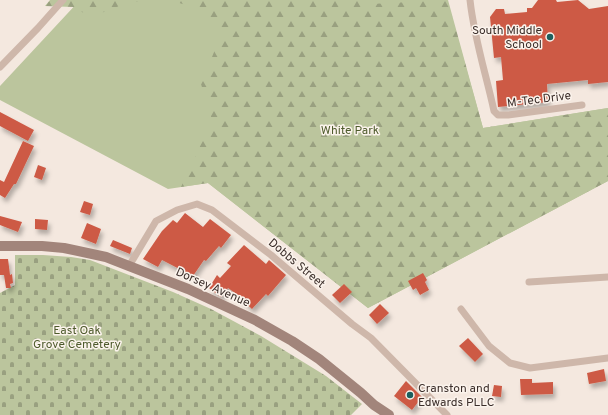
<svg xmlns="http://www.w3.org/2000/svg" width="608" height="415" viewBox="0 0 608 415" font-family="Overpass,sans-serif">
	<style>
		.green { fill: #bbc59d }
		.forest { fill: url(#forest-firs) }
		.cemetery { fill: url(#cemetery-stones) }
		.building { fill: #cd5a45; filter: url(#shadow) }
		.lines { fill: none; stroke-linecap: round; stroke-linejoin: round }
		.street { stroke: #ceb7aa; stroke-width: 7 }
		.secondary { stroke: #a2857b; stroke-width: 10 }
		.poi-dot { fill: #1c5f5e; stroke: #fbf3ec; stroke-width: 1.5 }
		.labels { text-anchor: middle; stroke-width: 3; stroke-linejoin: round; paint-order: stroke }
		.poi-label { font-size: 12px; fill: #3b2e2a; stroke: #fbf3ec; text-anchor: end }
		.street-label { font-size: 12px; fill: #3b2e2a; stroke: #fbf3ec }
		.park-label { font-size: 12px; fill: #4e5b2c; stroke: #fbf3ec }
	</style>
	<defs>
		<pattern id="forest-firs" width="22" height="20" patternUnits="userSpaceOnUse"><rect width="22" height="20" fill="#bbc59d"/><path d="M5 1l3.5 6h-7zM16 11l3.5 6h-7z" fill="#99a080"/></pattern>
		<pattern id="cemetery-stones" width="16" height="16" patternUnits="userSpaceOnUse"><rect width="16" height="16" fill="#bbc59d"/><path d="M2 7V4a2 2 0 0 1 4 0v3zM10 15v-3a2 2 0 0 1 4 0v3z" fill="#99a080"/></pattern>
		<filter id="shadow"><feDropShadow dx="2.5" dy="4.5" stdDeviation="2" flood-color="#0004"/></filter>
	</defs>
	<rect width="100%" height="100%" fill="#f4e8df"/>
	<!-- green -->
	<path class="green" d="M80 0H447L483 128 608 108V181L368 308 208 183 168 189 0 100V86Z"/>
	<!-- forest -->
	<g class="forest">
		<path d="M50 0H149L127 3 91 17 73 7 45 6Z"/>
		<path d="M170 0H354L371 4 448 0 483 128 608 108V181L368 308 208 183 181 187 212 120 201 84 223 30 195 8Z"/>
	</g>
	<!-- cemetery -->
	<path class="cemetery" d="M15 255H43L71 257 90 260 173 292 211 309 261 336 326 376 362 404 351 415H0V293L15 285Z"/>
	<!-- building -->
	<g class="building">
		<path d="M538 0H556L557 2 578 0 589 9 608 6V82L588 84V80L547 84 548 102 498 107 496 81 503 80 501 57 494 58 490 17 496 9H504L505 14 527 12V8H532Z"/>
		<path d="M0 112 34 130 28 141 0 126Z"/>
		<path d="M23 141 34 146 16 184H14L5 198 0 195V180L4 182Z"/>
		<path d="M38 165 46 168 42 180 34 177Z"/>
		<path d="M84 201 93 204 90 215 80 212Z"/>
		<path d="M185 213 203 227 210 219 231 235 221 248 219 246 206 261 204 260 193 276 162 260 158 267 143 259 162 231 173 220 177 223Z"/>
		<path d="M0 216 22 222 18 232 0 225Z"/>
		<path d="M35 219 48 220 47 230 35 229Z"/>
		<path d="M87 223 101 229 96 244 81 238Z"/>
		<path d="M113 240 132 248 130 254 110 246Z"/>
		<path d="M244 245 266 264 269 260 286 275 268 296 266 294 252 309 238 296V295L228 288 221 297 209 288 217 275 220 278 231 266 227 263Z"/>
		<path d="M0 259H8L10 275 12 274 13 283 10 284 11 288H6L4 275H0Z"/>
		<path d="M423 273 427 280 425 282 429 290 420 295 416 288 413 290 408 281Z"/>
		<path d="M344 284 352 292 340 303 332 295Z"/>
		<path d="M380 304 389 313 377 324 369 315Z"/>
		<path d="M468 338 483 354 475 362 459 346Z"/>
		<path d="M604 369 606 381 589 384 587 373Z"/>
		<path d="M520 379H532V383L553 382V394L521 395Z"/>
		<path d="M406 381 422 397 412 410 394 396Z"/>
		<path d="M494 385 502 386 501 397 492 396Z"/>
	</g>
	<g class="lines">
		<!-- street -->
		<g class="street">
			<path d="M470 0C474 38 486 74 494 111L498 115H508L582 105"/>
			<path d="M0 67 38 28 63 0"/>
			<path d="M129 266 156 221 177 210 197 204 212 210 271 255 352 324 371 338 447 415"/>
			<path d="M529 282 608 277"/>
			<path d="M461 309 489 346 510 363 530 368 608 358"/>
		</g>
		<!-- secondary -->
		<path class="secondary" d="M0 246H42L64 248 106 257 188 289 255 320 292 341 319 359 361 393 374 405 389 415"/>
	</g>
	<!-- markers -->
	<g class="poi-dot">
		<circle cx="550" cy="37" r="4"/>
		<circle cx="410" cy="395" r="4"/>
	</g>
	<g class="labels">
		<!-- poi labels -->
		<g class="poi-label">
			<text x="542" y="34">South Middle<tspan x="542" dy="14">School</tspan></text>
			<text x="418" y="392" text-anchor="start">Cranston and<tspan x="418" dy="14">Edwards PLLC</tspan></text>
		</g>
		<!-- street labels -->
		<g class="street-label">
			<text transform="translate(539 99) rotate(-7)" y="4">M-Tec Drive</text>
			<text transform="translate(297 263) rotate(40)" y="4">Dobbs Street</text>
			<text transform="translate(213 287) rotate(24)" y="4">Dorsey Avenue</text>
		</g>
		<!-- park labels -->
		<g class="park-label">
			<text x="350" y="134">White Park</text>
			<text x="77" y="334">East Oak<tspan x="77" dy="14">Grove Cemetery</tspan></text>
		</g>
	</g>
</svg>
